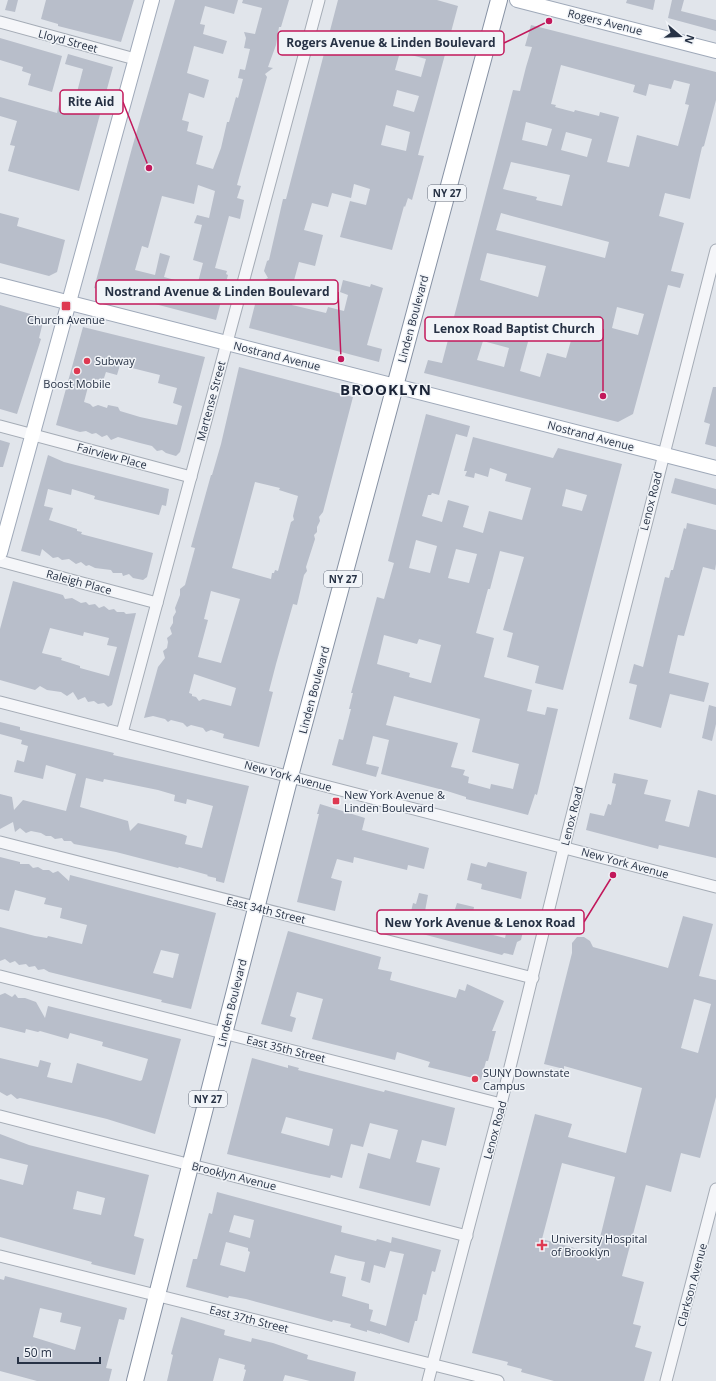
<svg xmlns="http://www.w3.org/2000/svg" width="716" height="1381" viewBox="0 0 716 1381" font-family="'Open Sans',sans-serif">
	<style>
		.building { fill: #b8beca; fill-rule: evenodd }
		.lines { fill: none; stroke-linecap: round; stroke-linejoin: round }
		.minor-casing { stroke: #a5acb6; stroke-width: 13 }
		.major-casing { stroke: #9fa9b9; stroke-width: 16 }
		.highway-casing { stroke: #8792a4; stroke-width: 18 }
		.minor { stroke: #f5f6f9; stroke-width: 11 }
		.major { stroke: #fff; stroke-width: 14 }
		.highway { stroke: #fff; stroke-width: 16 }
		.poi-dot { fill: #de3952; stroke: #f1f4f8; stroke-width: 1.5 }
		.labels { text-anchor: middle; stroke-width: 3; stroke-linejoin: round; paint-order: stroke }
		.shield { fill: #f1f4f8; stroke: #646c7b; stroke-width: 1 }
		.shield-label { font-size: 10px; font-weight: bold; fill: #273245 }
		.street-label { font-size: 11px; fill: #273245; stroke: #f1f4f8 }
		.poi-label { font-size: 11px; fill: #273245; stroke: #f1f4f8; text-anchor: start }
		.district-label { font-size: 15px; font-weight: bold; letter-spacing: 1px; fill: #1a2336; stroke: #f1f4f8 }
		.leader { fill: none; stroke: #c2185b; stroke-width: 1.5 }
		.callout-dot { fill: #c2185b; stroke: #f1f4f8; stroke-width: 1.5 }
		.callout { fill: #f1f4f8; stroke: #c2185b; stroke-width: 1.5 }
		.callout-label { font-size: 12px; text-anchor: middle; font-weight: bold; fill: #273245 }
	</style>
	<rect width="100%" height="100%" fill="#e1e5eb"/>
	<!-- building -->
	<g class="building">
		<path d="M8 0H18L15 12 5 10Z"/>
		<path d="M46 0H134L121 42 58 26V24L41 19Z"/>
		<path d="M175 0H238L234 14 205 6 200 24 205 25 203 34 227 41 223 54 194 46 187 73 209 80 204 98 189 93 182 120 189 122 187 131 203 136 196 164 213 169 221 148 227 122H229L236 97 238 98 243 79 238 78 240 69 245 70 250 49 244 48 246 38 244 32 255 34 262 8 242 3 243 0H289L281 27H279L276 45 268 67 273 68 265 74 267 77 237 185 241 186 237 198 244 200 240 219 229 216 215 268 227 271 226 274 228 275 216 320 94 288 132 148ZM198 185 215 191 209 218 197 215 194 223 202 225 193 260 203 263 197 286 164 277 170 256 160 253 155 275 135 270 142 246 148 248 162 196 194 204Z"/>
		<path d="M338 0H437L458 6 418 155 424 156 412 200 408 198 405 207 404 206 392 250 340 237 350 201 366 205 370 189 354 184 351 198 332 193 328 207 312 203 304 230 323 235 315 266 299 262 290 295 294 296 292 305 326 313 328 307 344 311 348 295 340 292 343 280 370 287 371 284 383 288 367 345 382 349 379 362 249 328 261 281 268 278 264 271 267 261 269 260 283 199H286ZM400 52 426 59 421 77 395 70ZM397 90 419 96 414 112 393 106ZM386 125 410 132 406 151 381 145Z"/>
		<path d="M627 0H655L653 10 626 3Z"/>
		<path d="M672 0H684L681 11 716 20V31L668 18Z"/>
		<path d="M531 25 716 72V100L704 146 702 147 690 199 665 193 659 216 684 223 671 271 684 274 680 288 668 285 633 414 618 422 424 373 428 360 442 363 513 90 520 91 526 67 532 47 525 46ZM561 65 635 85 633 92 646 96 649 84 671 89 674 80 690 84 685 104 689 105 678 146 637 135 629 167 607 162 619 117 600 112 599 116 575 110 574 112 555 107 556 105 551 104ZM526 122 552 129 547 146 522 140ZM566 132 592 139 587 157 561 150ZM511 162 570 175 562 206 536 200 537 197 503 189ZM501 213 609 242 605 258 496 230ZM487 253 546 266 538 297 480 280ZM617 307 644 314 638 335 612 328ZM534 320 574 330 566 358 547 353 540 377 520 371ZM483 341 509 348 504 367 477 360Z"/>
		<path d="M0 38 62 56 52 92 28 85 31 74 22 71 23 67 0 60Z"/>
		<path d="M68 54 113 67 79 191 8 171 15 146 10 145 17 121 0 116V97L57 113 61 96 75 100 83 69 65 64Z"/>
		<path d="M0 213 19 218 17 226 65 240 57 272 49 276 0 263Z"/>
		<path d="M0 305 44 318 39 338 41 339 17 414 0 409Z"/>
		<path d="M83 327 205 357 180 452 176 456 166 453 162 450 157 451 152 446 140 443 118 437 111 440 107 435 102 437 96 433 92 434 86 431 80 432 56 425ZM120 365 160 375 158 383 177 388 173 403 182 406 177 425 140 417 120 411 118 407 108 405 107 408 98 405 93 407 90 404 84 402 89 383 94 385 96 379 103 381 106 372 117 375Z"/>
		<path d="M239 367 353 397 323 512 319 517 320 521 317 527V532L314 535 315 539 306 567 307 571 304 575 297 605 293 604 276 664 269 691 273 692 259 747 223 738 224 734 211 730 206 732 203 728 191 725 187 727 183 723 171 720 168 722 165 719 153 716 144 718 158 667 165 658 163 651 167 648 168 642 167 638 172 634 170 628 173 623V617L176 612 175 608 180 595V589L185 585 195 548 191 547 211 475H212L221 444ZM255 482 280 488 279 490 298 496 293 516 294 520 291 522 278 571 275 570 274 573H272L271 579 232 568ZM211 591 240 599 221 663 198 657 208 620 204 619ZM194 674 236 688 231 706 203 699 199 701 196 697 192 696V694L189 693Z"/>
		<path d="M713 387H716V447L705 444 710 424 704 422Z"/>
		<path d="M426 414 470 426 467 437 456 434 439 495 432 493 431 495H428L422 516 442 522 448 500 469 506 463 527 483 533 489 511 522 520 531 488 505 481 507 474 490 468 488 477 475 473 474 478 465 476 467 471H464L473 437 553 458 558 448 622 464 563 690 535 683 539 666 507 657 513 633 503 630 524 557 500 551 490 589H488L476 633 494 638 484 677 532 690 527 711 545 715 547 707 558 709 537 795 535 794 528 815 466 799V797L447 791 381 774 389 740 373 736 366 764 379 767 376 777 332 765 339 739 343 740 351 709H349L353 693H351L377 597 384 599 394 563 388 561ZM566 489 587 495 582 511 562 506ZM416 540 437 546 430 573 409 568ZM456 549 477 554 469 583 448 578ZM384 635 417 644 419 639 441 645 431 683 409 677 410 673 377 664ZM394 696 480 719 472 752 519 764 513 789 491 784 490 789 468 783 469 777 463 775 465 770 451 767 458 743 386 725Z"/>
		<path d="M0 440 10 443 3 467H0Z"/>
		<path d="M48 455 64 462 169 489 166 506 162 505 159 515 94 499 95 496 72 489 71 495 48 489 44 506 53 508 49 520 77 529V531L82 532 81 534 153 553 147 577 143 580 133 578 129 574 123 576 122 573H113L111 570 95 568 89 565 86 566 81 562 76 564 69 559 62 560 58 557 53 558 42 549 40 556 21 551Z"/>
		<path d="M675 478 716 489V505L671 493Z"/>
		<path d="M687 523 716 530V564L715 570 703 567 684 636 678 635 669 673 709 683 704 702 670 694 661 728 629 719 637 685 629 683 634 664 643 667 665 577 669 578 671 570H673L684 528 686 529Z"/>
		<path d="M13 581 63 595 65 599 72 598 81 603 86 602 89 605 95 604 99 608 104 606 109 610 114 609 117 612H124L126 614 136 613 112 705 108 707 104 703 98 704 94 701 88 702 85 697 78 700 73 692 67 696 61 692 47 690 40 686 35 690 0 680V629ZM50 628 83 636 84 632 109 638 107 645 117 647 109 676 80 668V666L61 660 62 658 42 653Z"/>
		<path d="M709 705 716 707V724L712 741 702 738Z"/>
		<path d="M0 722 20 727V730L114 753 113 755 249 786 224 883 216 881V878L207 876 208 875 179 867 178 868 116 852 74 844 71 841H64L62 838 55 839 51 836H46L41 833 31 831 26 833 20 828 15 832 13 822 0 829V794L12 797 14 810 23 800 66 811 76 774 46 765 43 779 14 772 17 760 24 762 28 746 21 744 22 740 0 734ZM86 778 103 782 104 779 158 790 175 795 174 801 186 804 187 799 213 806 202 848 185 844 187 836 182 834 138 823 130 831 128 821 80 807Z"/>
		<path d="M614 773 648 780 644 794 671 800 665 821 689 827 698 790 716 795V858L659 845 658 849 586 830 590 813 604 816 608 804 611 805 616 784 612 783Z"/>
		<path d="M320 804 365 818 362 830 429 848 424 869 408 865 407 870 354 857 353 863 337 859 331 878 342 881 335 911 297 902 319 814H317Z"/>
		<path d="M0 857 20 862V864H29L33 868 38 867 43 870H49L53 873 58 871 69 881 70 875 216 913 191 1009 161 1002 162 1000 49 972 44 969 38 970 35 966 29 967 26 964 19 965 15 961 10 963 5 959 0 961V927L35 936 47 938 48 936 82 944 87 925 60 918 62 908 44 904 46 898 15 890 9 911 0 909ZM161 950 179 954 173 978 153 973Z"/>
		<path d="M488 862 527 872 521 899 481 889 482 884 467 880 471 863 486 867Z"/>
		<path d="M419 893 428 895 423 922 449 928 457 903 474 907 470 929 505 938 510 916 521 919 520 923 523 924 524 927 521 940 517 942 513 955 504 953 502 955 411 931 413 919 410 916 413 903 416 904Z"/>
		<path d="M683 916 713 924 699 976 716 980V1097L700 1158 681 1153 671 1192 646 1185 622 1276 644 1282 633 1324 641 1326 635 1347 652 1352 644 1381H554L521 1372 522 1369 507 1365 508 1362 472 1353 535 1114 572 1124 568 1137 626 1153 642 1088 564 1066V1069L544 1064 572 953V943L577 937H584L590 941 593 947 668 968ZM694 999 711 1004 698 1053 681 1048ZM562 1163 615 1177 596 1254 542 1239Z"/>
		<path d="M288 931 381 957 378 969 392 972 390 980 456 998 459 989 465 991 467 984 504 1001 492 1031H496L488 1061H486L481 1080 428 1067 430 1062 397 1052 395 1060 312 1039 323 999 297 992 290 1016 296 1018 292 1032 261 1024Z"/>
		<path d="M5 993 12 997 15 994 18 998H25L36 1002 45 1018 48 1006 181 1039 155 1134 107 1119 20 1098 17 1099 11 1094 7 1096 0 1092V1058L38 1067 40 1060 51 1063 47 1077 72 1083 77 1063 140 1081 142 1080 148 1059 102 1046 103 1042 70 1033 68 1039 40 1031 38 1032 26 1029 25 1033 0 1027V995Z"/>
		<path d="M252 1058 288 1068V1065L299 1068 298 1070 368 1088 384 1092 385 1090 455 1108 446 1146 422 1140 416 1162 440 1168 430 1206 359 1188 368 1153 390 1159 398 1130 370 1123 363 1147 351 1144 342 1178 331 1175 330 1178 311 1174 227 1154ZM286 1117 333 1129 329 1146 281 1133Z"/>
		<path d="M0 1134 29 1145 149 1175 134 1236 144 1239 135 1275 91 1264 92 1262 0 1237V1179L23 1185 28 1165 0 1158ZM77 1191 105 1198 101 1215 73 1209Z"/>
		<path d="M217 1192 342 1226 341 1232 376 1241 377 1239 391 1243 392 1237 441 1250 435 1272 432 1271 426 1295 423 1294 417 1321H415L409 1343 380 1333V1334L367 1330V1332L350 1327 351 1324 333 1320 332 1322 246 1299 229 1296 228 1298 186 1287 193 1259H197L209 1213 212 1214ZM234 1215 254 1220 250 1238 229 1232ZM226 1242 248 1248V1251L250 1252 245 1272 220 1265ZM390 1251 404 1254 386 1326 370 1321 373 1310 369 1309V1304L342 1296 346 1277 330 1273 335 1255 350 1259 365 1262 361 1280 370 1283 374 1265 385 1268Z"/>
		<path d="M5 1276 127 1308 124 1320 119 1319 106 1368 112 1369 109 1381H37L0 1371V1279L4 1280ZM40 1308 62 1313 60 1322 81 1327 75 1350 33 1337Z"/>
		<path d="M181 1317 225 1330 224 1335 251 1342 252 1338 273 1343 308 1355 307 1359 356 1372 354 1381H310L285 1375 283 1381H243L246 1370 244 1369 245 1365 219 1358 213 1381H167L173 1355 171 1354Z"/>
	</g>
	<g class="lines">
		<!-- minor casing -->
		<g class="minor-casing">
			<g id="minor">
				<path d="M0 22 135 59"/>
				<path d="M0 426 191 477"/>
				<path d="M0 561 157 603"/>
				<path d="M0 702 716 887"/>
				<path d="M122 733 319 0"/>
				<path d="M0 842 533 978"/>
				<path d="M0 976 501 1104"/>
				<path d="M0 1116 467 1236"/>
				<path d="M0 1256 498 1381"/>
				<path d="M428 1381 501 1104 568 831 716 250"/>
				<path d="M666 1381 716 1189"/>
			</g>
		</g>
		<!-- major casing -->
		<g class="major-casing">
			<g id="major">
				<path d="M517 0 716 51"/>
				<path d="M0 285 716 468"/>
				<path d="M0 553 152 0"/>
			</g>
		</g>
		<!-- highway casing -->
		<g class="highway-casing">
			<path id="highway" d="M135 1381 290 776 499 0"/>
		</g>
		<!-- minor -->
		<use href="#minor" class="minor"/>
		<!-- major -->
		<use href="#major" class="major"/>
		<!-- highway -->
		<use href="#highway" class="highway"/>
	</g>
	<!-- markers -->
	<g class="poi-dot">
		<rect x="61" y="301" width="10" height="10" rx="2"/>
		<circle cx="87" cy="361" r="4"/>
		<circle cx="77" cy="371" r="4"/>
		<rect x="332" y="797" width="8" height="8" rx="2"/>
		<circle cx="475" cy="1079" r="4"/>
		<path d="M540 1239h4v4h4v4h-4v4h-4v-4h-4v-4h4z"/>
	</g>
	<g class="labels">
		<!-- shield labels -->
		<g class="shield">
			<rect x="428" y="185" width="38" height="16" rx="3"/>
			<rect x="324" y="571" width="38" height="16" rx="3"/>
			<rect x="189" y="1091" width="38" height="16" rx="3"/>
		</g>
		<g class="shield-label">
			<text x="447" y="197">NY 27</text>
			<text x="343" y="583">NY 27</text>
			<text x="208" y="1103">NY 27</text>
		</g>
		<!-- street labels -->
		<g class="street-label">
			<text transform="translate(605 22) rotate(14)" y="4">Rogers Avenue</text>
			<text transform="translate(68 41) rotate(15)" y="4">Lloyd Street</text>
			<text transform="translate(413 319) rotate(-75)" y="4">Linden Boulevard</text>
			<text transform="translate(277 356) rotate(14)" y="4">Nostrand Avenue</text>
			<text transform="translate(211 401) rotate(-75)" y="4">Martense Street</text>
			<text transform="translate(591 436) rotate(15)" y="4">Nostrand Avenue</text>
			<text transform="translate(112 456) rotate(15)" y="4">Fairview Place</text>
			<text transform="translate(651 501) rotate(-76)" y="4">Lenox Road</text>
			<text transform="translate(79 582) rotate(15)" y="4">Raleigh Place</text>
			<text transform="translate(314 690) rotate(-75)" y="4">Linden Boulevard</text>
			<text transform="translate(288 776) rotate(15)" y="4">New York Avenue</text>
			<text transform="translate(572 816) rotate(-76)" y="4">Lenox Road</text>
			<text transform="translate(625 863) rotate(15)" y="4">New York Avenue</text>
			<text transform="translate(266 910) rotate(14)" y="4">East 34th Street</text>
			<text transform="translate(232 1003) rotate(-76)" y="4">Linden Boulevard</text>
			<text transform="translate(286 1049) rotate(14)" y="4">East 35th Street</text>
			<text transform="translate(495 1130) rotate(-75)" y="4">Lenox Road</text>
			<text transform="translate(234 1176) rotate(14)" y="4">Brooklyn Avenue</text>
			<text transform="translate(692 1285) rotate(-75)" y="4">Clarkson Avenue</text>
			<text transform="translate(249 1319) rotate(14)" y="4">East 37th Street</text>
		</g>
		<!-- poi labels -->
		<g class="poi-label">
			<text x="66" y="324" text-anchor="middle">Church Avenue</text>
			<text x="95" y="365">Subway</text>
			<text x="77" y="388" text-anchor="middle">Boost Mobile</text>
			<text x="344" y="799">New York Avenue &amp;<tspan x="344" dy="13">Linden Boulevard</tspan></text>
			<text x="483" y="1077">SUNY Downstate<tspan x="483" dy="13">Campus</tspan></text>
			<text x="551" y="1243">University Hospital<tspan x="551" dy="13">of Brooklyn</tspan></text>
		</g>
		<!-- district labels -->
		<g class="district-label">
			<text x="386" y="395">BROOKLYN</text>
		</g>
	</g>
	<!-- callouts -->
	<path class="leader" d="M549 21L504 43M149 168L123 102M341 359L338 292M603 396L603 329M613 875L584 922"/>
	<g class="callout-dot">
		<circle cx="549" cy="21" r="4"/>
		<circle cx="149" cy="168" r="4"/>
		<circle cx="341" cy="359" r="4"/>
		<circle cx="603" cy="396" r="4"/>
		<circle cx="613" cy="875" r="4"/>
	</g>
	<g class="callout">
		<rect x="278" y="31" width="226" height="24" rx="4"/>
		<rect x="60" y="90" width="63" height="24" rx="4"/>
		<rect x="96" y="280" width="242" height="24" rx="4"/>
		<rect x="425" y="317" width="178" height="24" rx="4"/>
		<rect x="377" y="910" width="207" height="24" rx="4"/>
	</g>
	<g class="callout-label">
		<text x="391" y="47">Rogers Avenue &amp; Linden Boulevard</text>
		<text x="91" y="106">Rite Aid</text>
		<text x="217" y="296">Nostrand Avenue &amp; Linden Boulevard</text>
		<text x="514" y="333">Lenox Road Baptist Church</text>
		<text x="480" y="927">New York Avenue &amp; Lenox Road</text>
	</g>
	<!-- north arrow -->
	<g transform="translate(680 36) rotate(109)" stroke="#f1f4f8" stroke-width="3" paint-order="stroke">
	<path d="M0-3L7 15L0 10L-7 15Z" fill="#273245"/>
	<text y="-6" font-size="11" font-weight="bold" text-anchor="middle" fill="#273245">N</text>
	</g>
	<!-- scale -->
	<path d="M18 1357v6h82v-6" fill="none" stroke="#273245" stroke-width="2"/>
	<text x="24" y="1357" font-size="12" fill="#273245" stroke="#f1f4f8" stroke-width="3" paint-order="stroke">50 m</text>
</svg>
